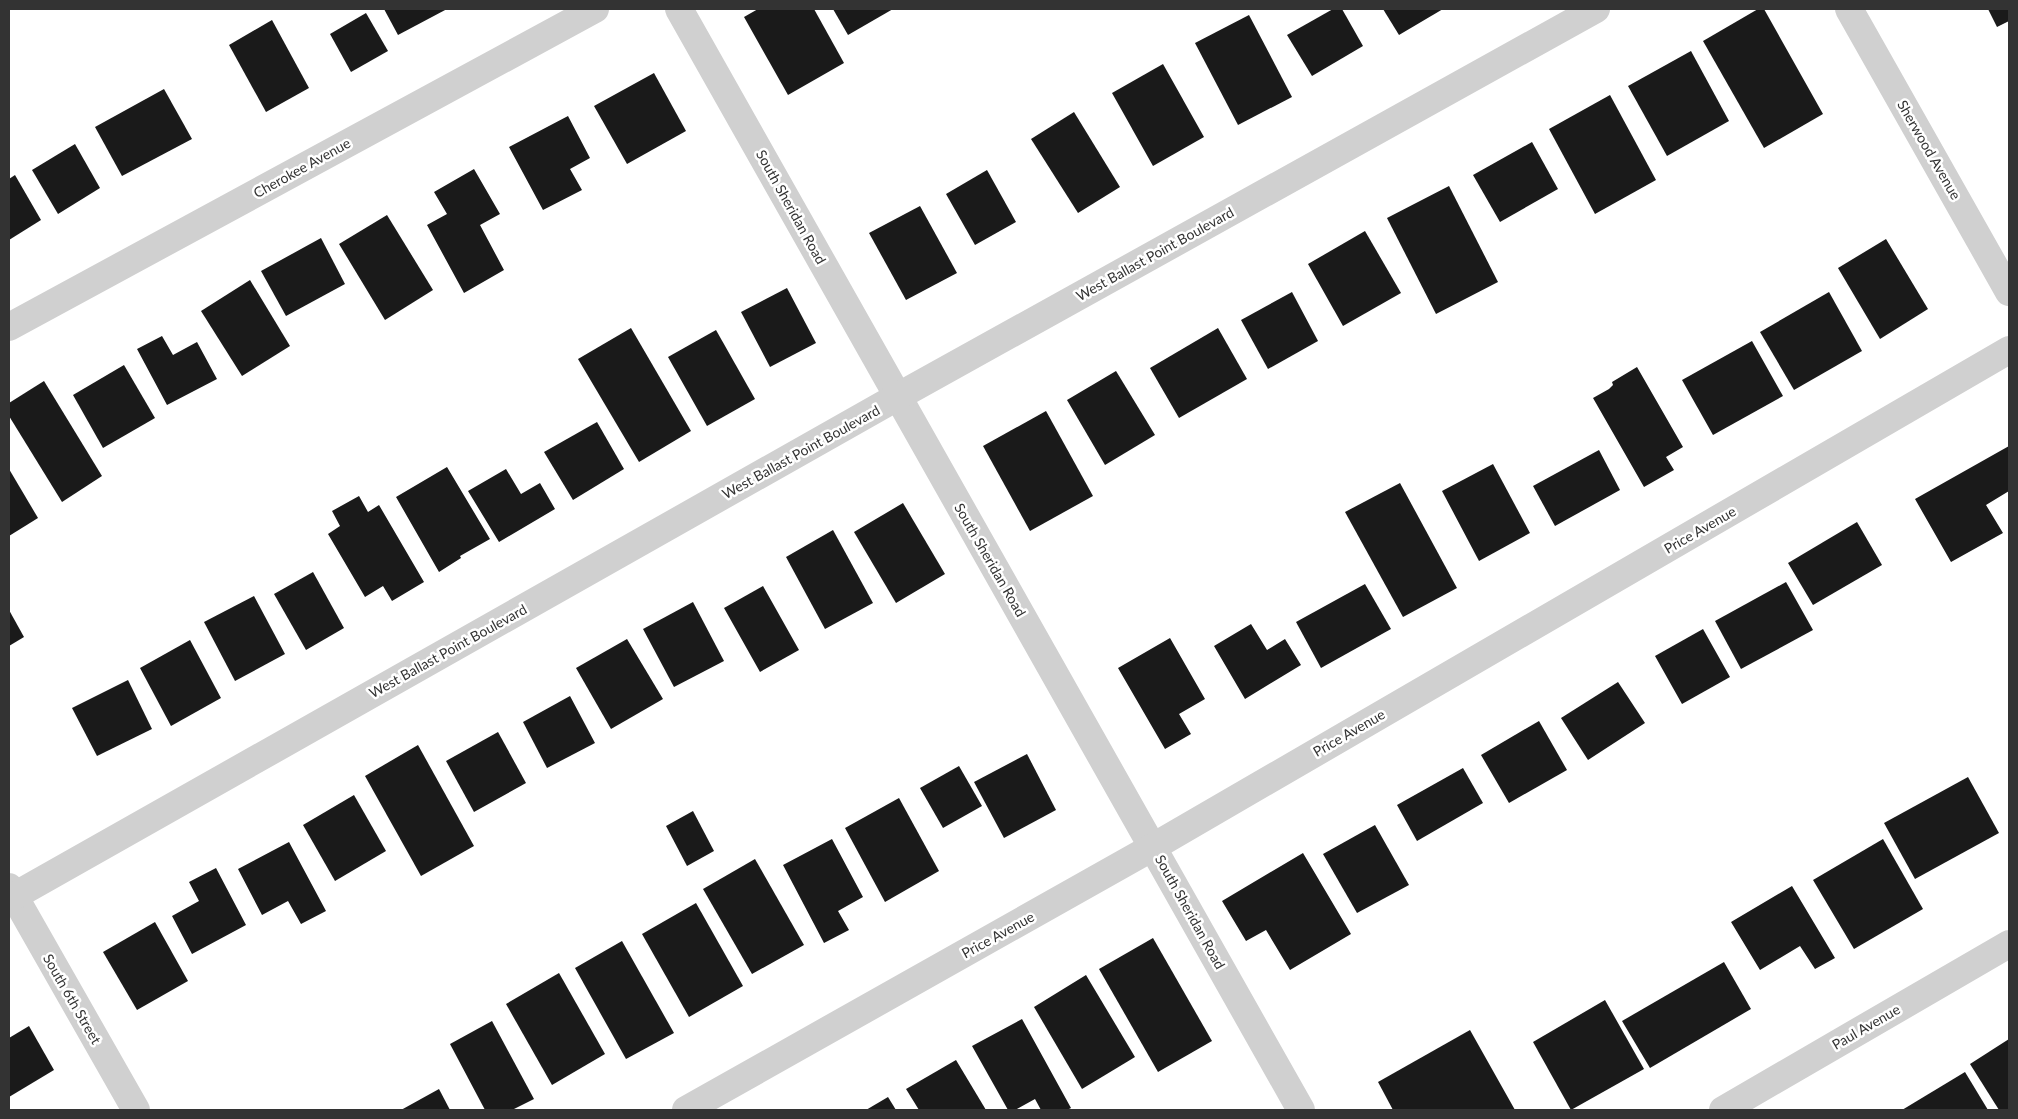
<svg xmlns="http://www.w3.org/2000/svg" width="2018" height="1119" viewBox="0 0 2018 1119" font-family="Lato,sans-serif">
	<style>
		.building { fill: #1a1a1a }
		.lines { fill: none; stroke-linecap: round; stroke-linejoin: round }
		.minor { stroke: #d0d0d0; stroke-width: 28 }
		.labels { text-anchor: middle; stroke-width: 5; stroke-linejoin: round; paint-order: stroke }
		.street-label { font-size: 14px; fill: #333; stroke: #fff }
	</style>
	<rect width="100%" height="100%" fill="#fff"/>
	<!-- building -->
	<g class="building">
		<path d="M384 9H447L398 35Z"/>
		<path d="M758 9H814L844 63 788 95 744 17Z"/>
		<path d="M833 9H893L848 35Z"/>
		<path d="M1333 9H1342L1363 46 1312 76 1287 35Z"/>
		<path d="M1383 9H1443L1399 35Z"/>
		<path d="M1758 9H1764L1823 114 1764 148 1703 41Z"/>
		<path d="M1988 9H2009V21L1997 27Z"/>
		<path d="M366 13 388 51 351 72 330 34Z"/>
		<path d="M1249 15 1292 97 1238 125 1195 43Z"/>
		<path d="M272 20 309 88 266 112 229 45Z"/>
		<path d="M1691 51 1729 121 1667 156 1628 86Z"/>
		<path d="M1163 64 1204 137 1153 166 1112 93Z"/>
		<path d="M654 73 686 131 627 164 594 106Z"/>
		<path d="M164 89 192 139 122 176 95 127Z"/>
		<path d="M1610 95 1656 180 1595 214 1549 129Z"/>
		<path d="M1074 112 1120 187 1078 213 1031 139Z"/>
		<path d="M568 116 590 158 570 169 582 190 543 210 509 147Z"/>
		<path d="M1532 142 1558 189 1500 222 1473 175Z"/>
		<path d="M75 144 100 188 58 214 32 170Z"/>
		<path d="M474 169 500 214 480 225 504 270 464 293 427 225 447 214 434 192Z"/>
		<path d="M987 170 1016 222 975 245 946 194Z"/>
		<path d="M15 175 41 220 9 240V179Z"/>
		<path d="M1449 186 1498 282 1436 314 1387 218Z"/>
		<path d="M920 206 957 273 906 300 869 233Z"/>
		<path d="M387 215 433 290 385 320 339 244Z"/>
		<path d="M1365 231 1401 293 1343 326 1308 264Z"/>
		<path d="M321 238 345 284 286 316 261 271Z"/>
		<path d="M1886 239 1928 309 1880 339 1838 268Z"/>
		<path d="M250 280 290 346 242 376 201 311Z"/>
		<path d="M787 288 816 343 770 367 741 312Z"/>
		<path d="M1292 292 1318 341 1268 369 1241 320Z"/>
		<path d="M1829 292 1862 351 1794 390 1760 332Z"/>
		<path d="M631 328 691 431 639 462 578 359Z"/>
		<path d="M1218 328 1247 379 1179 418 1150 368Z"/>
		<path d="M716 330 755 399 707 426 668 357Z"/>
		<path d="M162 336 173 355 197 342 217 379 167 405 137 349Z"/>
		<path d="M1752 341 1783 396 1713 435 1682 380Z"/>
		<path d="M124 365 155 418 103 448 73 395Z"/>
		<path d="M1637 367 1683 447 1666 457 1674 470 1644 487 1593 398 1609 389 1613 385 1612 382Z"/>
		<path d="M1116 371 1155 435 1105 465 1067 400Z"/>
		<path d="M44 381 102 476 62 502 9 416V403Z"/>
		<path d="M1046 411 1093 496 1030 531 983 446Z"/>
		<path d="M597 422 624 469 573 500 544 452Z"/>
		<path d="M2009 446V491L1986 505 2003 533 1951 562 1915 499Z"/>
		<path d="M1599 450 1620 490 1555 526 1533 486Z"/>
		<path d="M1493 464 1530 533 1479 561 1442 491Z"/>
		<path d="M447 467 490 539 460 556 461 558 439 572 396 497Z"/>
		<path d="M9 469 38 518 9 536Z"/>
		<path d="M506 469 521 494 540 483 555 509 499 542 468 491Z"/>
		<path d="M1400 483 1457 588 1403 617 1345 512Z"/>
		<path d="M359 496 368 512 379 505 424 582 392 601 383 586 365 597 328 534 340 526 332 511Z"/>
		<path d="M903 503 945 574 896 603 854 532Z"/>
		<path d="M1857 522 1882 565 1813 605 1788 563Z"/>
		<path d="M833 530 873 603 825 629 786 557Z"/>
		<path d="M313 572 344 628 306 650 274 594Z"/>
		<path d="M1786 582 1813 630 1741 669 1715 621Z"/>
		<path d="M1365 584 1391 629 1321 668 1296 622Z"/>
		<path d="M763 586 799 650 760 672 724 608Z"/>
		<path d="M254 596 285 654 235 681 204 622Z"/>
		<path d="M693 602 724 661 674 687 643 629Z"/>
		<path d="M9 610 24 637 9 646Z"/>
		<path d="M1251 624 1267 650 1285 639 1301 665 1245 699 1214 646Z"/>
		<path d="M1703 629 1730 677 1682 704 1655 656Z"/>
		<path d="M1170 638 1205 699 1179 714 1191 734 1165 749 1118 668Z"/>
		<path d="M627 639 663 699 611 729 576 668Z"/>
		<path d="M190 640 221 698 171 726 140 668Z"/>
		<path d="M128 680 152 729 97 756 72 708Z"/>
		<path d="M1618 682 1645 723 1588 760 1561 718Z"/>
		<path d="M570 696 595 743 547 768 523 722Z"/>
		<path d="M1539 721 1567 770 1509 803 1481 755Z"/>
		<path d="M498 732 526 783 474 812 446 761Z"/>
		<path d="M418 745 474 846 421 876 365 776Z"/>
		<path d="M1027 754 1056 810 1004 838 974 782Z"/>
		<path d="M959 766 982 806 943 828 920 788Z"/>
		<path d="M1463 768 1483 803 1417 841 1397 805Z"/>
		<path d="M1968 777 1999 833 1915 879 1884 823Z"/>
		<path d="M354 795 386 851 335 881 303 825Z"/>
		<path d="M899 798 939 871 885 902 845 828Z"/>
		<path d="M693 811 714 851 687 866 666 826Z"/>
		<path d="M1375 825 1409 885 1357 913 1323 854Z"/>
		<path d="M832 839 863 897 838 911 849 930 824 943 783 865Z"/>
		<path d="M1883 839 1923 909 1854 949 1813 880Z"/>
		<path d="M289 842 326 911 301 924 288 901 262 915 238 869Z"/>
		<path d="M1303 853 1351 934 1290 970 1266 930 1246 941 1222 901Z"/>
		<path d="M755 859 804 945 752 974 703 889Z"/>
		<path d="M216 868 246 925 192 954 172 916 199 901 189 882Z"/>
		<path d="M1792 886 1835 958 1815 969 1800 946 1760 970 1731 922Z"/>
		<path d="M696 903 743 986 689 1017 642 934Z"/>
		<path d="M155 922 188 981 137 1010 103 952Z"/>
		<path d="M1153 938 1212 1041 1158 1072 1099 969Z"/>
		<path d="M622 941 674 1033 626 1059 575 968Z"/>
		<path d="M1724 962 1751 1009 1650 1068 1622 1021Z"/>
		<path d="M559 973 605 1054 552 1085 506 1004Z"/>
		<path d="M1086 975 1135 1057 1082 1089 1034 1007Z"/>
		<path d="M1605 1000 1644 1069 1571 1110 1533 1042Z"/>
		<path d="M1022 1019 1071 1108 1067 1110H1041L1035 1099 1015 1110H1008L972 1046Z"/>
		<path d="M492 1021 534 1099 512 1110H485L450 1044Z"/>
		<path d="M29 1026 54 1070 9 1097V1038Z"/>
		<path d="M1470 1030 1515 1110H1393L1378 1082Z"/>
		<path d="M2009 1039V1110H1999L1970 1064Z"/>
		<path d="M956 1060 986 1110H919L906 1089Z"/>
		<path d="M1965 1072 1988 1110H1902Z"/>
		<path d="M439 1089 450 1110H401Z"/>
		<path d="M888 1097 896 1110H866Z"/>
	</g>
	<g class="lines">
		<!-- minor -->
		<g class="minor">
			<path d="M679 9 1301 1110"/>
			<path d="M1849 9 2009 292"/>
			<path d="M9 327 595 9"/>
			<path d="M9 887 136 1110"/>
			<path d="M9 899 897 397 1596 9"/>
			<path d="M686 1110 1153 847 2009 350"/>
			<path d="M1723 1110 2009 944"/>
		</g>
	</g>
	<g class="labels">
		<!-- street labels -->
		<g class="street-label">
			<text transform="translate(1929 150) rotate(60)" y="5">Sherwood Avenue</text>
			<text transform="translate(302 168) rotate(-29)" y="5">Cherokee Avenue</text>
			<text transform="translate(791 207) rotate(61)" y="5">South Sheridan Road</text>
			<text transform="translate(1155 254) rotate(-29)" y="5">West Ballast Point Boulevard</text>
			<text transform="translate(801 452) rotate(-29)" y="5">West Ballast Point Boulevard</text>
			<text transform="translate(1700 530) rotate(-30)" y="5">Price Avenue</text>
			<text transform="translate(990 560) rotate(60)" y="5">South Sheridan Road</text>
			<text transform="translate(448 651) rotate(-29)" y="5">West Ballast Point Boulevard</text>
			<text transform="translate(1349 733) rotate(-30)" y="5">Price Avenue</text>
			<text transform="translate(1190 912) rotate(61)" y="5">South Sheridan Road</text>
			<text transform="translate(998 935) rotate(-29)" y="5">Price Avenue</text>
			<text transform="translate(72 999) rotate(60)" y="5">South 6th Street</text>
			<text transform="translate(1866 1027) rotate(-30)" y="5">Paul Avenue</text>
		</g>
	</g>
	<!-- border -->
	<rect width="2018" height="1119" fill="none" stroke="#333333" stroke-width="20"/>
</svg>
